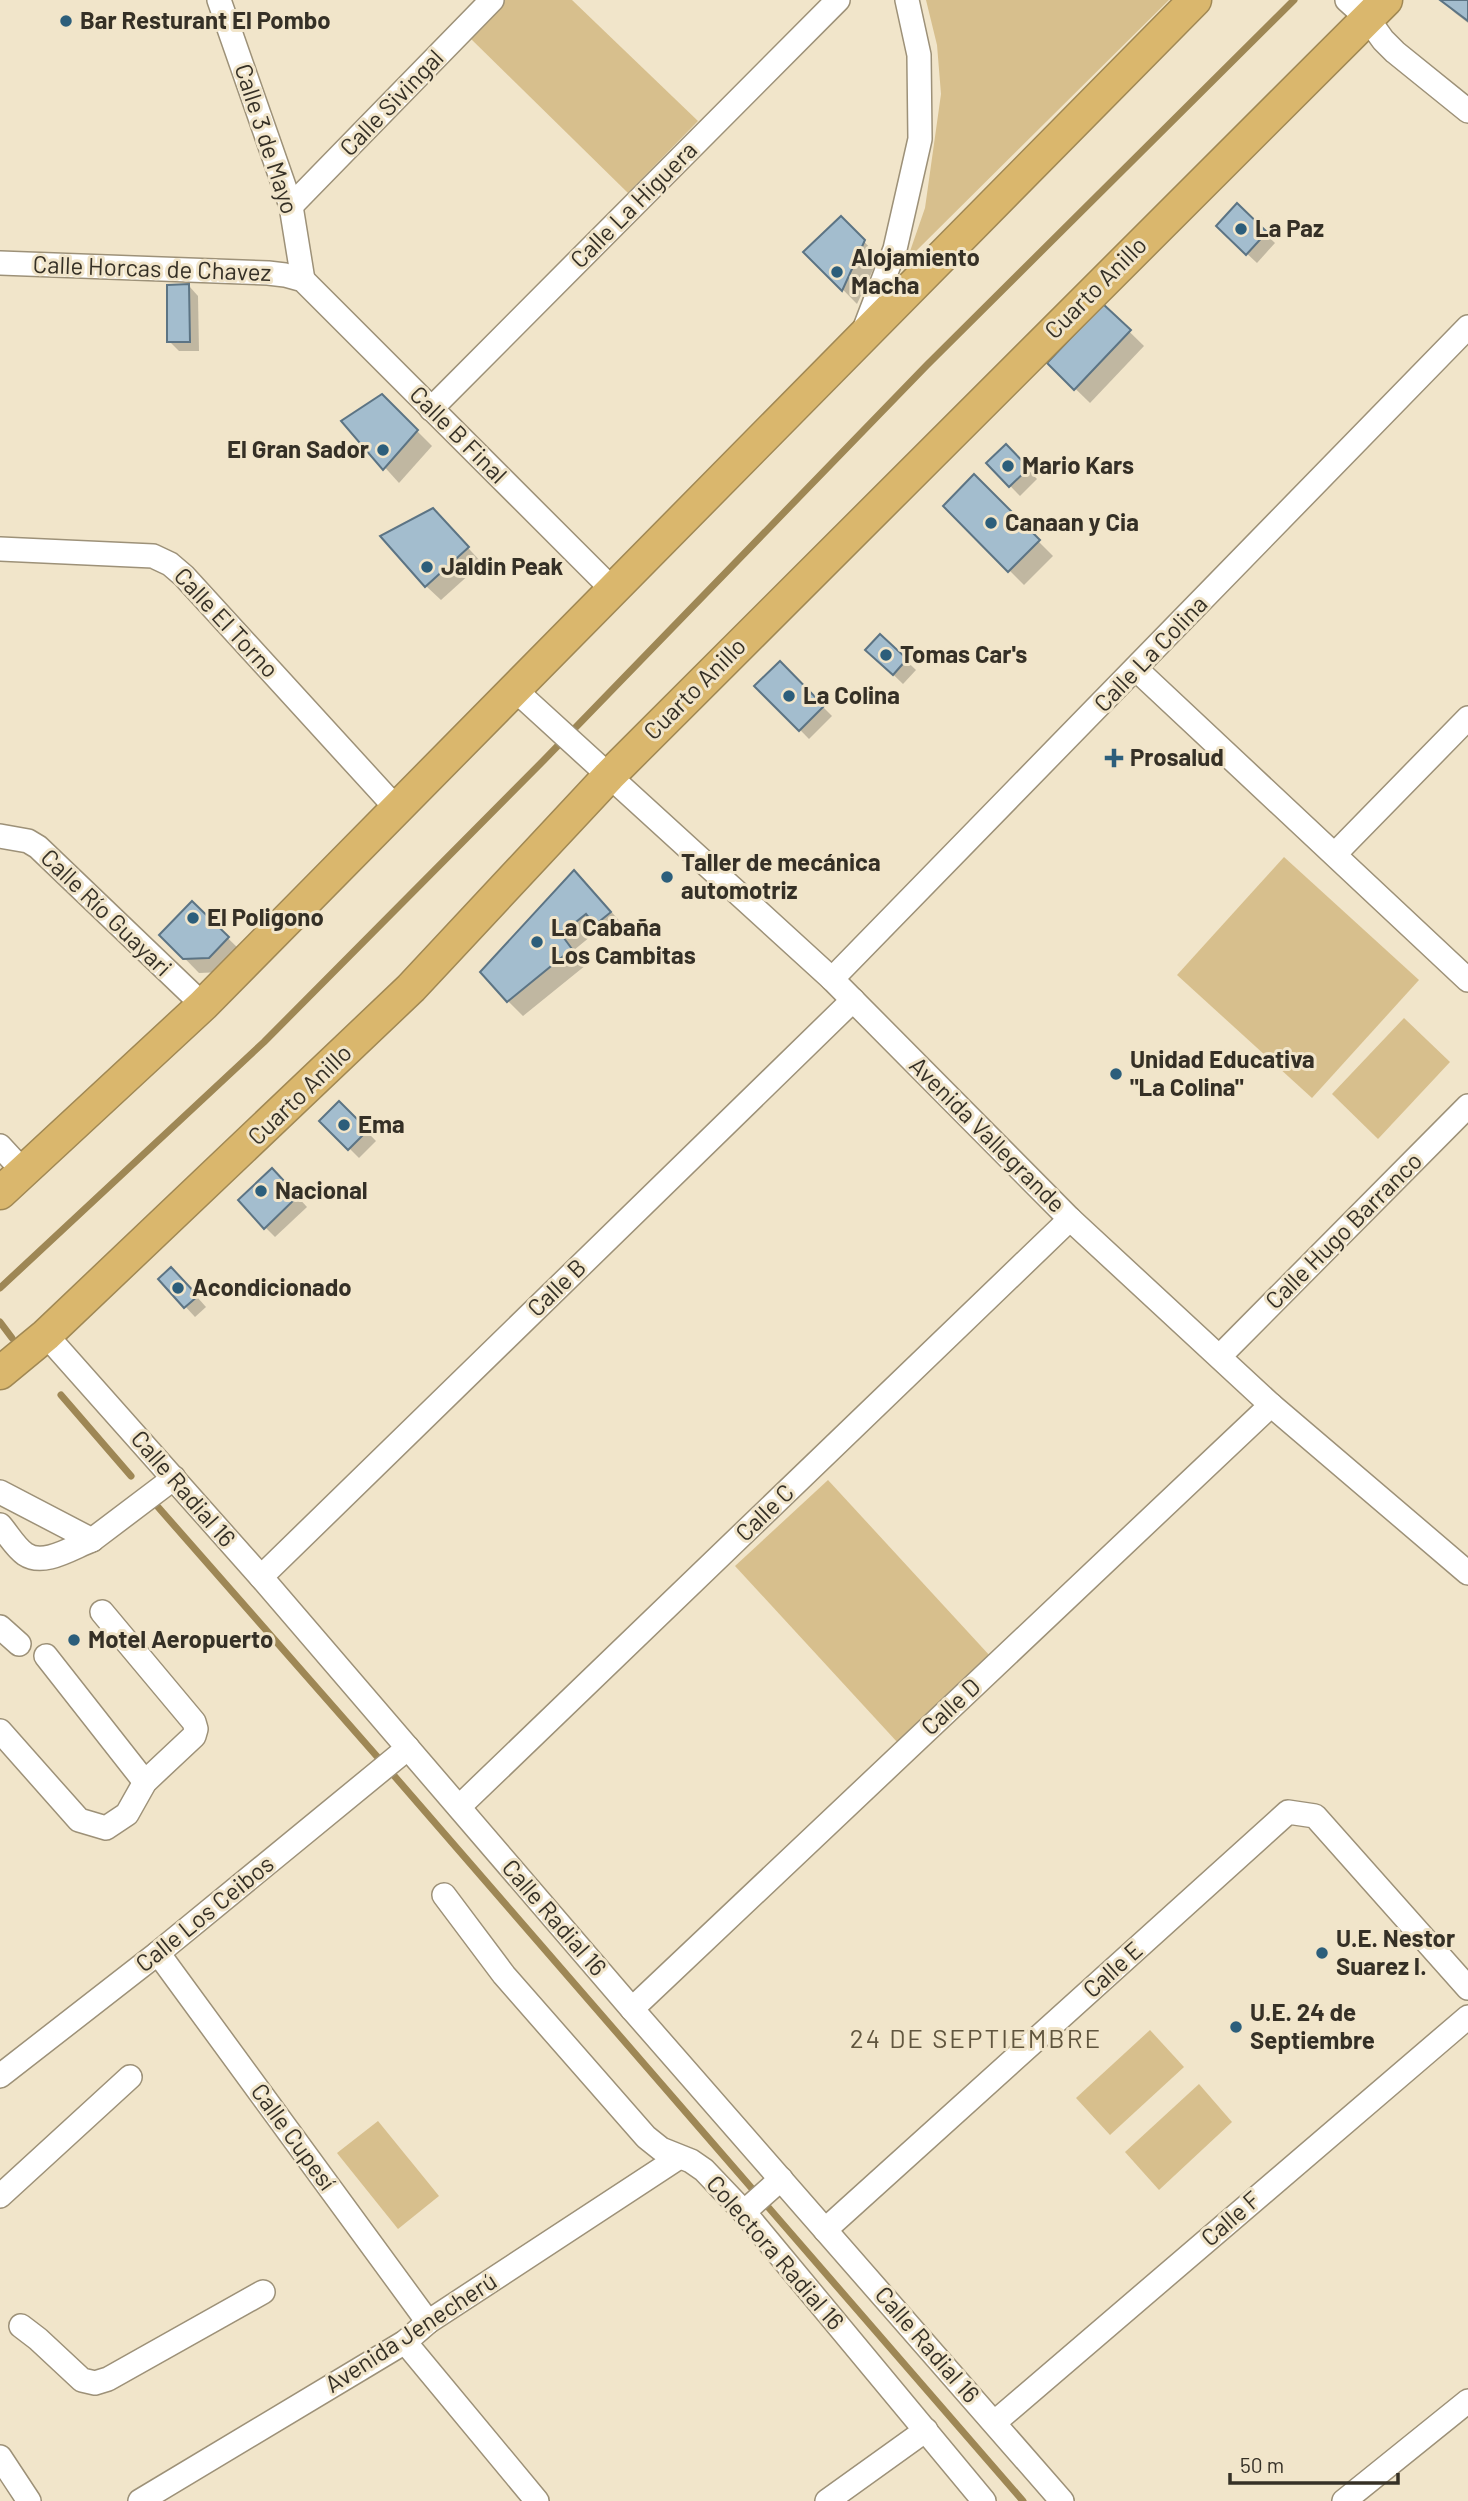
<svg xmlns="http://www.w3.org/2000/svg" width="1468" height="2501" viewBox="0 0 1468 2501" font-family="Barlow,sans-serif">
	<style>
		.green { fill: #d7bf8d }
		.shadow { fill: #0003 }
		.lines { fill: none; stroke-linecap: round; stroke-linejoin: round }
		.stream { stroke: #9e8755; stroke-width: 7 }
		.building { fill: #a3bdce; stroke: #5c7484; stroke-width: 2 }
		.minor-casing { stroke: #9d9178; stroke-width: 26 }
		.highway-casing { stroke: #a08854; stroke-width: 35 }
		.minor { stroke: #fff; stroke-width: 23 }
		.highway { stroke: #dab76d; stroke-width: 32 }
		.poi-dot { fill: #2c5e7b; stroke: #f1e5ca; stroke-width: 2.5 }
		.labels { text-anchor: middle; stroke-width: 6; stroke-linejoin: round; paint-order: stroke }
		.poi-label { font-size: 24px; font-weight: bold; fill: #353026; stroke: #f1e5ca; text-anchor: start }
		.street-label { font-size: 24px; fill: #353026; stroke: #f1e5ca }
		.neighbourhood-label { font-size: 26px; letter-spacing: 2px; fill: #60553e; stroke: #f1e5ca }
	</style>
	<rect width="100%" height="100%" fill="#f1e5ca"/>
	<!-- green -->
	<g class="green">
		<path d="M505 0H572L698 121 628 193 469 37Z"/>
		<path d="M926 0H1169L907 260 925 208 941 94 937 45Z"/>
		<path d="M1284 857 1419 980 1312 1098 1177 975Z"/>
		<path d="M1404 1018 1450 1062 1378 1139 1332 1094Z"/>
		<path d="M828 1480 991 1657 898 1743 735 1566Z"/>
		<path d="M1150 2030 1184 2067 1110 2135 1076 2098Z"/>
		<path d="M1199 2084 1232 2122 1159 2190 1125 2152Z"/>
		<path d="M378 2121 439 2196 398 2229 337 2153Z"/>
	</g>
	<!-- shadow -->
	<g class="shadow">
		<path d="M1442 0H1468V23L1455 13Z"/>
		<path d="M1237 206 1275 243 1257 263 1228 236Z"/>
		<path d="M841 218 879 257 857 304 806 252Z"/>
		<path d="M189 286 198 296 199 351H179L169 341Z"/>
		<path d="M1103 306 1144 346 1090 403 1049 363Z"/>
		<path d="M382 396 432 446 399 483 343 421Z"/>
		<path d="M1006 447 1037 479 1020 496 988 463Z"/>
		<path d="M974 477 1053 556 1024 585 945 506Z"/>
		<path d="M448 526 482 563 441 600 426 586Z"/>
		<path d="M880 636 916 670 903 684 877 659Z"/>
		<path d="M780 664 832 716 809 739 757 686Z"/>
		<path d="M589 887 625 927 611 939 601 928 574 950 586 965 523 1016 508 1001Z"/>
		<path d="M192 903 243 953 224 972 199 973 162 935Z"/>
		<path d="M339 1103 376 1141 359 1158 322 1121Z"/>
		<path d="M282 1180 307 1207 275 1237 265 1227Z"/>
		<path d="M160 1279H181L206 1307 195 1317Z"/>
	</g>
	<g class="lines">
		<!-- stream -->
		<g class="stream">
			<path d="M0 1288 264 1042 544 760 927 365 1294 0"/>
			<path d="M0 1322 12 1338"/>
			<path d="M61 1395 131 1476"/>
			<path d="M158 1507 381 1761"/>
			<path d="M390 1771 1023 2501"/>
		</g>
	</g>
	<!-- building -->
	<g class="building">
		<path d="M1440 0H1468V21Z"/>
		<path d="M1237 203 1267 232 1246 255 1216 226Z"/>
		<path d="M841 216 865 240 842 291 803 252Z"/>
		<path d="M189 284 190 342H167V285Z"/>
		<path d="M1103 304 1131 330 1074 390 1047 363Z"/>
		<path d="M382 394 418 430 383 470 341 421Z"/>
		<path d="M1006 444 1029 468 1009 487 986 463Z"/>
		<path d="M974 474 1040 540 1008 572 943 506Z"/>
		<path d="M433 508 469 547 425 587 380 536Z"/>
		<path d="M880 634 907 659 893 675 865 650Z"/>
		<path d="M780 661 824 706 799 731 754 686Z"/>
		<path d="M574 870 611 912 595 925 586 914 561 934 572 949 507 1002 480 972Z"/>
		<path d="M192 901 229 937 209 958 183 959 159 935Z"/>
		<path d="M339 1101 368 1130 348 1150 319 1121Z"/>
		<path d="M272 1168 298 1196 264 1229 238 1200Z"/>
		<path d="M171 1267 198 1296 184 1308 158 1279Z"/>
	</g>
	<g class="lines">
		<!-- minor casing -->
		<g class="minor-casing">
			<g id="minor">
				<path d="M219 0 291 206 303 280"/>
				<path d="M1347 0 1368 19 1383 40 1395 52 1468 111"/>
				<path d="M291 206 492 0"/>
				<path d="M0 263 268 273 285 275 303 280 613 590"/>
				<path d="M864 330 895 249 920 139 919 55 907 0"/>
				<path d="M431 409 838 0"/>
				<path d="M0 549 153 556 170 564 184 576 397 809"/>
				<path d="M1136 669 1468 980"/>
				<path d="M514 689 832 979 1070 1219 1271 1405 1468 1573"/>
				<path d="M0 836 28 841 38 847 203 1005"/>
				<path d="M1335 854 1468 718"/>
				<path d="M832 979 1468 327"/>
				<path d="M0 1146 24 1172"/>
				<path d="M46 1335 261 1577 632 2009 1062 2501"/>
				<path d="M1220 1356 1468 1106"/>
				<path d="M0 1492 92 1540 174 1478"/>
				<path d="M0 1525C8 1534 15 1547 25 1554 44 1567 73 1547 92 1540"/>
				<path d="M261 1577 853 1000"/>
				<path d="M0 1627 19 1644"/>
				<path d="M46 1656 145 1782"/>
				<path d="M0 1731 79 1820 106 1828 127 1814 145 1782 194 1736 196 1729 194 1722 102 1612"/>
				<path d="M459 1807 1070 1219"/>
				<path d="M444 1895 504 1975 646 2137 661 2149 691 2161 704 2170 744 2212 984 2501"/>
				<path d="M158 1953 428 2322"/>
				<path d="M632 2009 1271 1405"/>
				<path d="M0 2076 158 1953 408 1748"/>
				<path d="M0 2196 130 2077"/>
				<path d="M744 2212 781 2179"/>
				<path d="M825 2230 1288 1812 1315 1816 1468 1988"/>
				<path d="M21 2326 38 2339 82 2380 95 2383 108 2379 263 2292"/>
				<path d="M405 2342 537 2501"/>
				<path d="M995 2422 1468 2017"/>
				<path d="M0 2457 29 2501"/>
				<path d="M140 2501 405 2342 428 2322 678 2158"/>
				<path d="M827 2501 926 2430"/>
				<path d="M1344 2501 1468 2401"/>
			</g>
		</g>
		<!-- highway casing -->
		<g class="highway-casing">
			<g id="highway">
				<path d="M0 1193 203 1005 1195 0"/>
				<path d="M0 1373 46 1335 411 988 609 776 1386 0"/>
			</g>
		</g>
		<!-- minor -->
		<use href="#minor" class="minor"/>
		<!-- highway -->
		<use href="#highway" class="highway"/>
	</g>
	<!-- markers -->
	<g class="poi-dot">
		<circle cx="66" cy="21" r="7"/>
		<circle cx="1241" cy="229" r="7"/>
		<circle cx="837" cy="272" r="7"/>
		<circle cx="383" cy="450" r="7"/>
		<circle cx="1008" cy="466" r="7"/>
		<circle cx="991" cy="523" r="7"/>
		<circle cx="427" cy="567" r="7"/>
		<circle cx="886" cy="655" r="7"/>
		<circle cx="789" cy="696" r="7"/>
		<path d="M1110.5 747.5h7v7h7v7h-7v7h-7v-7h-7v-7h7z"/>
		<circle cx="667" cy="877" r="7"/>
		<circle cx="193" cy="918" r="7"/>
		<circle cx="537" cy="942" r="7"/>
		<circle cx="1116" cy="1074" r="7"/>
		<circle cx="344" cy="1125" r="7"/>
		<circle cx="261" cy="1191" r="7"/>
		<circle cx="178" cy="1288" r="7"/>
		<circle cx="74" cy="1640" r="7"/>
		<circle cx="1322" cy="1953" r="7"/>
		<circle cx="1236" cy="2027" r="7"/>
	</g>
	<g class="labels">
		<!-- poi labels -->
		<g class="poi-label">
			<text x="80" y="29">Bar Resturant El Pombo</text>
			<text x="1255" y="237">La Paz</text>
			<text x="851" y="266">Alojamiento<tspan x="851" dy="28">Macha</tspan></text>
			<text x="369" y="458" text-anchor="end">El Gran Sador</text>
			<text x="1022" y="474">Mario Kars</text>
			<text x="1005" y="531">Canaan y Cia</text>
			<text x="441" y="575">Jaldin Peak</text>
			<text x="900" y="663">Tomas Car's</text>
			<text x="803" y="704">La Colina</text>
			<text x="1130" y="766">Prosalud</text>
			<text x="681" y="871">Taller de mecánica<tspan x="681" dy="28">automotriz</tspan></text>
			<text x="207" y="926">El Poligono</text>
			<text x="551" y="936">La Cabaña<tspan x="551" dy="28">Los Cambitas</tspan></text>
			<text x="1130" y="1068">Unidad Educativa<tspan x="1130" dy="28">"La Colina"</tspan></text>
			<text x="358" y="1133">Ema</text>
			<text x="275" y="1199">Nacional</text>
			<text x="192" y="1296">Acondicionado</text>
			<text x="88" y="1648">Motel Aeropuerto</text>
			<text x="1336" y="1947">U.E. Nestor<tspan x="1336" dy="28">Suarez I.</tspan></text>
			<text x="1250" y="2021">U.E. 24 de<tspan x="1250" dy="28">Septiembre</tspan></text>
		</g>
		<!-- street labels -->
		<g class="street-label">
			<text transform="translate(392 103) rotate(-46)" y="8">Calle Sivingal</text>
			<text transform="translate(266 139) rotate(72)" y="8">Calle 3 de Mayo</text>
			<text transform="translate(634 205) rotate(-45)" y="8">Calle La Higuera</text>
			<text transform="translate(152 269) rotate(2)" y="8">Calle Horcas de Chavez</text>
			<text transform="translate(1096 288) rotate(-45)" y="8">Cuarto Anillo</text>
			<text transform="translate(458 435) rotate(45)" y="8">Calle B Final</text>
			<text transform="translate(226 623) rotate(47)" y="8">Calle El Torno</text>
			<text transform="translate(1151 654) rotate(-46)" y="8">Calle La Colina</text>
			<text transform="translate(695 689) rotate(-45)" y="8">Cuarto Anillo</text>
			<text transform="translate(106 913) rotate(44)" y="8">Calle Río Guayari</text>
			<text transform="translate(300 1095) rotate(-44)" y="8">Cuarto Anillo</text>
			<text transform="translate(987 1135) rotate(45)" y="8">Avenida Vallegrande</text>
			<text transform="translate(1344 1231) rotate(-45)" y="8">Calle Hugo Barranco</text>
			<text transform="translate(557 1288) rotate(-44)" y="8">Calle B</text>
			<text transform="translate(183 1489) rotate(49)" y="8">Calle Radial 16</text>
			<text transform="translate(765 1513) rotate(-44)" y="8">Calle C</text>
			<text transform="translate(951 1707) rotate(-43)" y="8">Calle D</text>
			<text transform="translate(205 1914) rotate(-39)" y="8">Calle Los Ceibos</text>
			<text transform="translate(554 1918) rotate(49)" y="8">Calle Radial 16</text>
			<text transform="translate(1113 1970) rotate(-42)" y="8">Calle E</text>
			<text transform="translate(293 2137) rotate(54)" y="8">Calle Cupesí</text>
			<text transform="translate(1231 2219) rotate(-41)" y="8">Calle F</text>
			<text transform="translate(775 2253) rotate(49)" y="8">Colectora Radial 16</text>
			<text transform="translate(411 2333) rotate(-33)" y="8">Avenida Jenecherú</text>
			<text transform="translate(927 2345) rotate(49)" y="8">Calle Radial 16</text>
		</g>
		<!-- neighbourhood labels -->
		<g class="neighbourhood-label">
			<text x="976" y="2048">24 DE SEPTIEMBRE</text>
		</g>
	</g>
	<!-- scale -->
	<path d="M1230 2473v10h168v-10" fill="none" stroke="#353026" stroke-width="3.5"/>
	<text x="1240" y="2473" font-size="21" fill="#353026" stroke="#f1e5ca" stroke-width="5" paint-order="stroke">50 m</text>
</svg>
